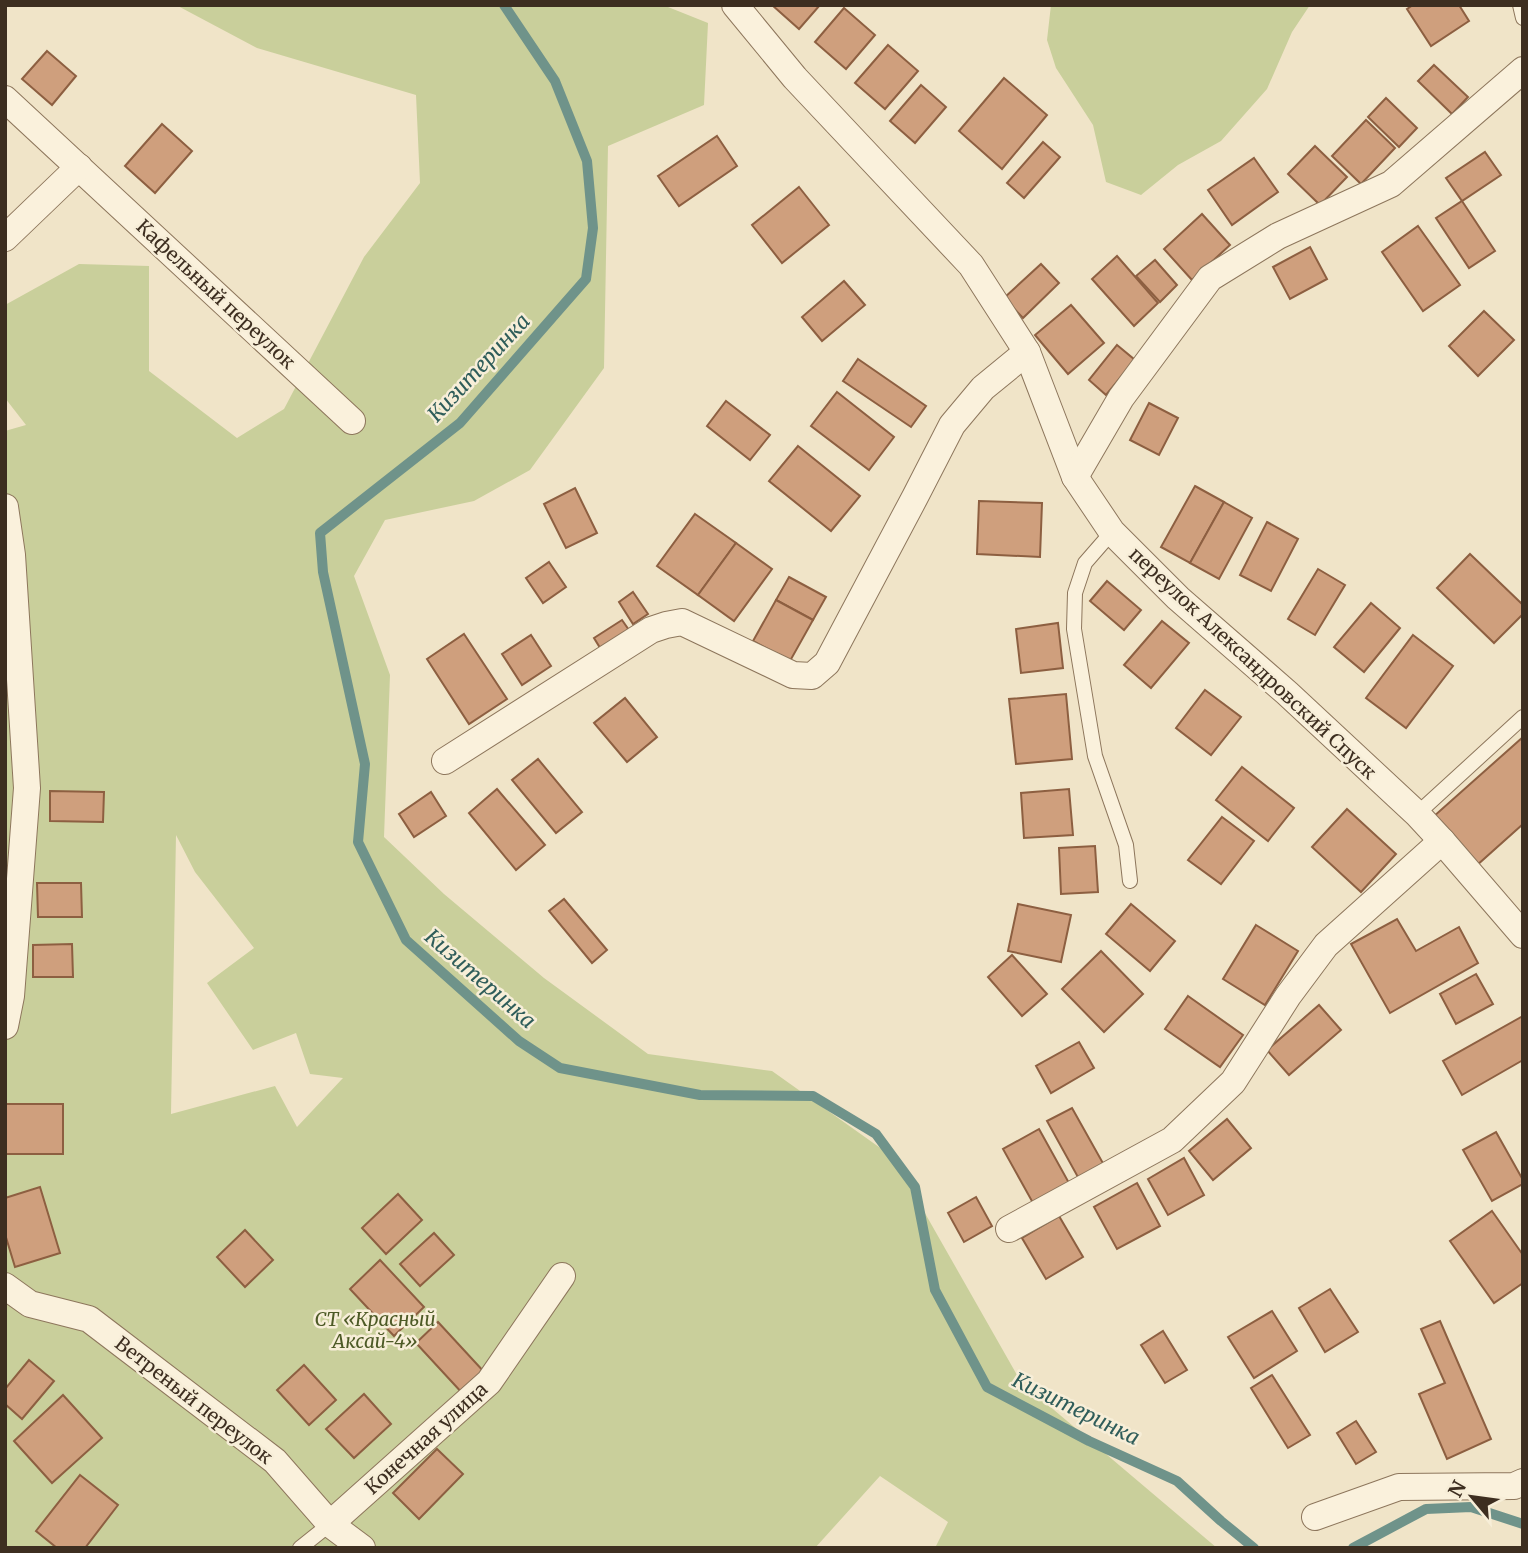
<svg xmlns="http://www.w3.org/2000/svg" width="1528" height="1553" viewBox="0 0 1528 1553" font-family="Merriweather,serif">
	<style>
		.green { fill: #c9cf9b; fill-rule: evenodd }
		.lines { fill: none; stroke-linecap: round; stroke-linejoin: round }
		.stream { stroke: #6f938a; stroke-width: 10 }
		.building { fill: #cf9f7d; stroke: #8d5f41; stroke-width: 2 }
		.lane-casing { stroke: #8d765c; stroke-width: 16 }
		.street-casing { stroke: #8d765c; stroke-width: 28 }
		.lane { stroke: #faf1dc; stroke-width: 14 }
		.street { stroke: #faf1dc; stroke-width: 26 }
		.labels { text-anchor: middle; stroke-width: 5; stroke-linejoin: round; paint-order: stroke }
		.street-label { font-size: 19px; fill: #3d2e20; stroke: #f7eed8 }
		.park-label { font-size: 19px; font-style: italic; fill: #4d5a26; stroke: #f7eed8 }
		.water-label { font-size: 21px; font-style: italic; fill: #2f5d5a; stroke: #f7eed8 }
	</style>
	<rect width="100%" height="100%" fill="#f0e4c8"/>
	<!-- green -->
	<g class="green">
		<path d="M176 5H663L708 23 704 105 608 146 604 368 530 470 474 501 385 520 354 576 390 675 384 837 444 894 544 978 648 1054 772 1071 893 1157 1021 1382 1217 1548H935L948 1522 880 1476 815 1548H5V431L26 425 5 398V305L79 264 149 266V371L237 438 284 409 364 257 420 183 416 95 257 48ZM176 835 195 872 254 948 207 983 253 1050 296 1033 310 1074 343 1078 297 1127 275 1086 171 1114Z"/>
		<path d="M1051 5H1310L1292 32 1267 89 1221 141 1178 165 1141 195 1106 182 1093 125 1056 68 1047 40Z"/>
	</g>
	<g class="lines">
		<!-- stream -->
		<g class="stream">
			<path d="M504 5 555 81 587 161 593 228 586 279 460 423 320 533 323 572 365 764 358 842 406 940 519 1041 560 1068 700 1095 813 1096 876 1134 915 1187 935 1290 987 1387 1089 1441 1177 1481 1221 1521 1254 1548"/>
			<path d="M1353 1548 1426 1509 1471 1507 1523 1524"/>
		</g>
	</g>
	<!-- building -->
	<g class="building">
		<path d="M772 5H820L799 29Z"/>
		<path d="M1413 5H1459L1469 21 1431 46 1407 9Z"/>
		<path d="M844 8 875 35 846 69 815 42Z"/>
		<path d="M888 45 918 71 885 109 855 83Z"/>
		<path d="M47 51 76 76 52 105 22 79Z"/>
		<path d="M1434 65 1468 97 1452 114 1418 81Z"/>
		<path d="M1004 78 1047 115 1002 169 959 131Z"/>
		<path d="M921 85 946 107 915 143 890 121Z"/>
		<path d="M1386 98 1417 128 1399 147 1368 117Z"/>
		<path d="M1366 120 1395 148 1361 184 1332 156Z"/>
		<path d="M162 124 192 151 155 193 125 166Z"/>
		<path d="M717 136 737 166 679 206 658 176Z"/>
		<path d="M1043 142 1060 157 1024 198 1007 183Z"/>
		<path d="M1315 146 1347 177 1320 205 1288 174Z"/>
		<path d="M1485 152 1501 175 1462 201 1446 178Z"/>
		<path d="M1254 158 1278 192 1232 225 1208 190Z"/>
		<path d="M799 187 829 225 782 263 752 225Z"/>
		<path d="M1462 201 1495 251 1469 268 1436 218Z"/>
		<path d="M1202 214 1230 245 1192 280 1164 249Z"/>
		<path d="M1418 226 1460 285 1423 311 1382 252Z"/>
		<path d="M1310 247 1327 279 1290 299 1273 267Z"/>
		<path d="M1117 256 1158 303 1134 326 1092 279Z"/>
		<path d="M1155 260 1177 285 1160 302 1136 276Z"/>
		<path d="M1041 264 1059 283 1023 318 1004 298Z"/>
		<path d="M844 281 865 305 822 341 802 317Z"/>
		<path d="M1071 305 1104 343 1068 374 1035 335Z"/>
		<path d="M1484 311 1514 340 1478 376 1449 346Z"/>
		<path d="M1117 345 1135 360 1106 395 1089 380Z"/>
		<path d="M858 359 926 406 911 427 843 381Z"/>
		<path d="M837 392 894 437 869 470 811 426Z"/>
		<path d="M726 401 770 435 750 460 707 426Z"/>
		<path d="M1149 403 1178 418 1159 455 1130 440Z"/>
		<path d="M798 446 860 496 831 531 769 481Z"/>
		<path d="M1195 486 1224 502 1190 563 1161 547Z"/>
		<path d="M575 488 597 533 566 548 544 504Z"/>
		<path d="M979 501 1042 503 1040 557 977 554Z"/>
		<path d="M1224 502 1252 518 1219 579 1190 563Z"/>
		<path d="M695 514 736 543 698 595 657 566Z"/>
		<path d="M1267 522 1298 539 1271 591 1240 575Z"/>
		<path d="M736 543 772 569 734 621 698 595Z"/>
		<path d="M1470 554 1523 605V614L1494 643 1437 588Z"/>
		<path d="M549 562 566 587 543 603 526 578Z"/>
		<path d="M1318 569 1345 585 1315 635 1288 619Z"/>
		<path d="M789 577 826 597 813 620 776 600Z"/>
		<path d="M1107 581 1141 610 1124 630 1090 601Z"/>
		<path d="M633 592 648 614 633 624 619 602Z"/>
		<path d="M776 600 813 620 790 661 753 641Z"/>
		<path d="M1371 603 1400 628 1364 672 1334 647Z"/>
		<path d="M622 620 631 633 602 651 594 638Z"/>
		<path d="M1162 621 1189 643 1151 688 1124 665Z"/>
		<path d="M1058 623 1063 668 1021 673 1016 629Z"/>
		<path d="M464 634 507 699 469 724 427 659Z"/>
		<path d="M531 635 551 666 522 685 502 654Z"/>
		<path d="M1413 635 1453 666 1406 728 1366 698Z"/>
		<path d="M1205 690 1241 717 1211 755 1176 728Z"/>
		<path d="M1066 694 1072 759 1016 764 1009 699Z"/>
		<path d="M625 698 657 737 627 762 594 723Z"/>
		<path d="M1523 737V824L1476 866 1433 817Z"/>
		<path d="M538 759 582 812 556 833 512 780Z"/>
		<path d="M1242 767 1294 808 1268 841 1216 800Z"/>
		<path d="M497 789 545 845 516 870 469 813Z"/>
		<path d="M1069 789 1073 835 1024 838 1021 793Z"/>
		<path d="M50 791 104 792 103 822 50 821Z"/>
		<path d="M431 792 446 816 414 837 399 814Z"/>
		<path d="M1347 809 1396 854 1361 892 1312 847Z"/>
		<path d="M1222 817 1254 841 1221 884 1188 860Z"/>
		<path d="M1095 846 1098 892 1061 894 1059 848Z"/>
		<path d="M37 883H81L82 917H38Z"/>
		<path d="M564 899 607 950 592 963 549 911Z"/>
		<path d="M1018 904 1071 915 1061 962 1008 951Z"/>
		<path d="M1131 904 1175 941 1150 971 1106 934Z"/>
		<path d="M1397 919 1416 951 1459 927 1478 963 1390 1013 1351 944Z"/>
		<path d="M1256 925 1298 951 1265 1005 1223 979Z"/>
		<path d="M72 944 73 977H33V945Z"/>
		<path d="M1101 951 1143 994 1104 1032 1062 989Z"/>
		<path d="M1012 955 1047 994 1022 1016 988 977Z"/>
		<path d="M1476 974 1493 1004 1456 1024 1440 994Z"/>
		<path d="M1188 996 1243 1035 1220 1067 1165 1029Z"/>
		<path d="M1319 1005 1341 1030 1289 1075 1267 1050Z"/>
		<path d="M1523 1016V1060L1462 1095 1443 1061Z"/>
		<path d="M1079 1042 1094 1068 1051 1093 1036 1066Z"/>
		<rect x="5" y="1104" width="58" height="50"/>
		<path d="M1072 1108 1104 1165 1079 1179 1047 1121Z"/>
		<path d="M1227 1119 1251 1148 1213 1180 1189 1151Z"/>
		<path d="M1039 1129 1069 1183 1033 1203 1003 1149Z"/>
		<path d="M1496 1132 1523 1180V1184L1492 1201 1463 1150Z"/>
		<path d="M1184 1158 1204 1195 1168 1215 1148 1179Z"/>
		<path d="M1137 1183 1160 1226 1117 1249 1094 1207Z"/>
		<path d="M40 1187 60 1253 15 1267 5 1234V1198Z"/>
		<path d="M398 1194 422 1220 386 1254 362 1228Z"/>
		<path d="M976 1197 992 1226 964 1242 948 1213Z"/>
		<path d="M1492 1211 1523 1255V1283L1494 1303 1450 1241Z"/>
		<path d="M1059 1216 1083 1257 1046 1279 1022 1238Z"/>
		<path d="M245 1230 273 1260 245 1287 217 1257Z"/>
		<path d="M434 1233 454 1255 420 1286 400 1264Z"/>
		<path d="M380 1260 424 1307 394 1336 350 1289Z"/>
		<path d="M1330 1289 1358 1332 1325 1352 1299 1308Z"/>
		<path d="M1272 1311 1297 1351 1254 1378 1228 1337Z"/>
		<path d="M1440 1321 1491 1439 1447 1459 1419 1394 1445 1383 1421 1329Z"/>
		<path d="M438 1322 486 1374 464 1395 416 1343Z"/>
		<path d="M1163 1331 1187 1370 1165 1383 1141 1345Z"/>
		<path d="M29 1360 54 1381 22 1419 5 1404V1389Z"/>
		<path d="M304 1365 336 1400 309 1425 277 1390Z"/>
		<path d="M1272 1375 1310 1435 1288 1448 1251 1388Z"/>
		<path d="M364 1394 391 1424 354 1458 326 1429Z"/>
		<path d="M63 1395 102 1438 52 1483 14 1441Z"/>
		<path d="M1356 1421 1376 1452 1356 1464 1337 1433Z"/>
		<path d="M437 1449 463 1474 419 1519 393 1493Z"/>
		<path d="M80 1475 118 1505 85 1548H57L36 1531Z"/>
	</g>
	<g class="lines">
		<!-- lane casing -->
		<g class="lane-casing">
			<g id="lane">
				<path d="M1520 5 1523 18"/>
				<path d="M1112 532 1085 563 1075 593 1074 629 1095 756 1126 845 1130 881"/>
				<path d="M1417 814 1523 717"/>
				<path d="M300 1548 330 1524"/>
			</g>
		</g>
		<!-- street casing -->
		<g class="street-casing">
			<g id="street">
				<path d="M735 5 795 78 971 265 1027 352 1075 477 1112 532 1178 598 1287 693 1417 814 1442 841 1523 935"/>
				<path d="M5 99 352 421"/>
				<path d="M5 238 79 167"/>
				<path d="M1075 477 1121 398 1210 278 1278 236 1391 184 1523 70"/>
				<path d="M5 507 12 555 27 788 11 996 5 1026"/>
				<path d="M445 761 651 630 666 625 682 622 793 675 812 676 827 663 915 497 952 425 983 388 1027 352"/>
				<path d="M1009 1229 1172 1140 1233 1082 1288 996 1326 945 1442 841"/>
				<path d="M5 1286 30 1304 89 1319 275 1461 330 1524 362 1548"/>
				<path d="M1315 1517 1399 1487 1514 1486 1523 1482"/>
				<path d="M330 1524 489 1382 562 1276"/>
			</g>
		</g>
		<!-- lane -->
		<use href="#lane" class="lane"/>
		<!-- street -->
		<use href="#street" class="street"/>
	</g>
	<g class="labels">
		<!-- street labels -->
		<g class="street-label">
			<text transform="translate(216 294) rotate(43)" y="7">Кафельный переулок</text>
			<text transform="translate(1253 663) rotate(43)" y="7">переулок Александровский Спуск</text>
			<text transform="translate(194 1400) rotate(38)" y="7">Ветреный переулок</text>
			<text transform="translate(426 1438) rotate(-42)" y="7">Конечная улица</text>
		</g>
		<!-- park labels -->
		<g class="park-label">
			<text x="375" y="1326">СТ «Красный<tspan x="375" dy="22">Аксай-4»</tspan></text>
		</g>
		<!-- water labels -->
		<g class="water-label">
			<text transform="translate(479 368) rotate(-47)" y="7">Кизитеринка</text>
			<text transform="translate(480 979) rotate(41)" y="7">Кизитеринка</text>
			<text transform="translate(1076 1409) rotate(26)" y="7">Кизитеринка</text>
		</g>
	</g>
	<!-- border -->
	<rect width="1528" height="1553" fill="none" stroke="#3d2e20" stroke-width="14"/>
	<!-- north arrow -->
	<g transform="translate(1472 1497) rotate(299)" stroke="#f7eed8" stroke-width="5" paint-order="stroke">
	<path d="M0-5L12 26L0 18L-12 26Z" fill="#3d2e20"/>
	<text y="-10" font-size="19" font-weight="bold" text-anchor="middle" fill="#3d2e20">N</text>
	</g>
</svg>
